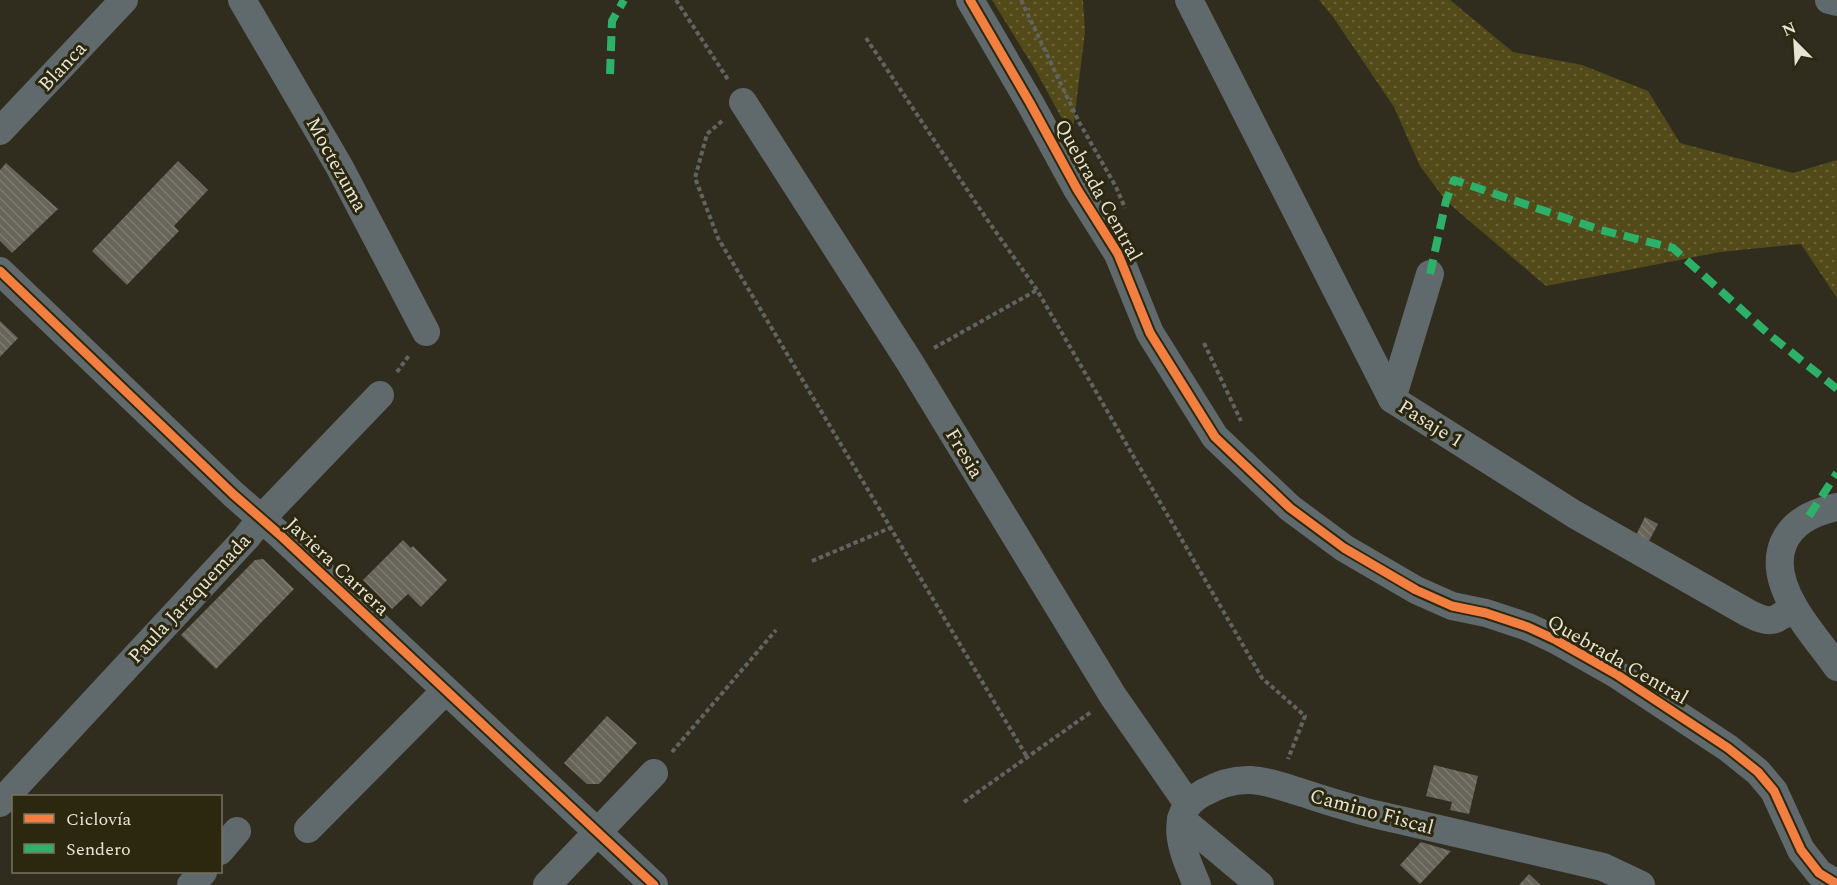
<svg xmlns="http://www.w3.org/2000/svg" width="1837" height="885" viewBox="0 0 1837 885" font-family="Spectral,serif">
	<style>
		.grass { fill: url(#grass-dots) }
		.building { fill: url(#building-back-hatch) }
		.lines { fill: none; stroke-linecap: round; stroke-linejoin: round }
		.path { stroke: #616460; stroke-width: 4; stroke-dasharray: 4.5 3; stroke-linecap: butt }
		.minor { stroke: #60696c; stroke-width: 28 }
		.quiet { stroke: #2db169; stroke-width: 8; stroke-dasharray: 15 8; stroke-linecap: butt }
		.cycleway-casing { stroke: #2c2810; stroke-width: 13 }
		.cycleway { stroke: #f27e40; stroke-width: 9 }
		.labels { text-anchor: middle; stroke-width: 6; stroke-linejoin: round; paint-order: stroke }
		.street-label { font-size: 20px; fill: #e7e4d6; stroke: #2c2810 }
	</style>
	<defs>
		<pattern id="grass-dots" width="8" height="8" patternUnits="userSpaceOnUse" patternTransform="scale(1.5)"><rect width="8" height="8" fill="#534a19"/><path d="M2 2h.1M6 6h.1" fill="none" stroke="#6c643a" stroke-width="1.8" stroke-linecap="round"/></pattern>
		<pattern id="building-back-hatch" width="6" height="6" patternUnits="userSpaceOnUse" patternTransform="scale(1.5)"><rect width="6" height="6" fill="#676559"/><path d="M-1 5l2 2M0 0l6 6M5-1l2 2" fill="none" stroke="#7d7b70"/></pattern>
	</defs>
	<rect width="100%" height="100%" fill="#302d1f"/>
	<!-- grass -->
	<g class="grass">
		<path d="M992 0H1083L1085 32 1072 137 1036 71Z"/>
		<path d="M1319 0H1450L1513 52 1582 65 1648 91 1680 143 1793 173 1837 160V298L1801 244 1720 252 1546 286 1446 201 1420 166 1394 107 1333 17Z"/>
	</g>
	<!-- building -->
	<g class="building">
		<path d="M178 161 208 190 174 226 179 231 127 285 92 251Z"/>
		<path d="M6 163 58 209 12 253 0 241V170Z"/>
		<path d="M0 321 18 338 0 357Z"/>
		<path d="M1645 517 1658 524 1649 541 1636 535Z"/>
		<path d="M403 540 411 548 413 546 447 580 421 607 408 594 392 609 363 580Z"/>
		<path d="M263 559 294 589 216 669 181 635 255 560Z"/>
		<path d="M607 716 637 743 599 784H587L564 763Z"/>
		<path d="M1434 765 1478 776 1469 814 1450 810 1452 802 1426 796Z"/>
		<path d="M1421 842 1451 851 1420 884 1400 865Z"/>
		<path d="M1529 874 1541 885H1519Z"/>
	</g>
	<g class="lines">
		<!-- path -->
		<g class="path">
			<path d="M676 0 729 81"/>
			<path d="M1021 0 1079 122 1116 187 1125 208"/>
			<path d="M866 38 986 218 1037 290 1262 678 1305 716 1288 759"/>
			<path d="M722 121 707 134 695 178 718 238 1027 757"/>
			<path d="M1204 343 1241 421"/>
			<path d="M934 348 1037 290"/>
			<path d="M397 372 410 354"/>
			<path d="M812 561 890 528"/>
			<path d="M672 752 776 630"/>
			<path d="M964 802 1091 712"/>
		</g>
		<!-- minor -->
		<g class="minor">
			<path d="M242 0 339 166 426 332"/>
			<path d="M970 0 1030 103 1077 189 1118 254 1150 333 1215 437 1290 508 1344 548 1416 590 1452 606 1486 613 1528 627 1556 640 1616 674 1728 748 1758 772 1774 791 1801 850 1819 873 1837 884"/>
			<path d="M1189 0 1392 399 1574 514 1748 613C1770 624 1775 623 1793 606"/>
			<path d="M1829 0 1837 2"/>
			<path d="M743 102 909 361 1113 696 1188 804"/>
			<path d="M0 131 124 0"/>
			<path d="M0 271 233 494 280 535 654 885"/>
			<path d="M1392 399 1430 274"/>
			<path d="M1837 507C1781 519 1765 557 1794 607 1806 628 1823 647 1837 667"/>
			<path d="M0 803 246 538 261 519 380 395"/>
			<path d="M1181 819 1260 885"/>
			<path d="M308 829 445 691"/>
			<path d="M220 851 237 831"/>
			<path d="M191 885 203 872"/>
			<path d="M547 885 654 773"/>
			<path d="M1197 885C1184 854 1164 814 1203 793 1217 785 1234 779 1251 780 1269 781 1286 788 1303 793 1328 801 1352 809 1378 815 1453 832 1528 849 1603 867L1641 885"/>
		</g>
		<!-- quiet -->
		<g class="quiet">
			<path d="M610 74 612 21 624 0"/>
			<path d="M1430 274 1446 201 1454 180 1601 230 1673 248 1771 336 1837 389"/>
			<path d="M1809 516 1837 473"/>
		</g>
		<!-- cycleway casing -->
		<g class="cycleway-casing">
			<g id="cycleway">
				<path d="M970 0 1030 103 1077 189 1118 254 1150 333 1215 437 1290 508 1344 548 1416 590 1452 606 1486 613 1528 627 1556 640 1616 674 1728 748 1758 772 1774 791 1801 850 1819 873 1837 884"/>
				<path d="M0 271 233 494 280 535 654 885"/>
			</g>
		</g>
		<!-- cycleway -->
		<use href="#cycleway" class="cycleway"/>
	</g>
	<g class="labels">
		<!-- street labels -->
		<g class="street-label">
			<text transform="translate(62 66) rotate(-47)" y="7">Blanca</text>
			<text transform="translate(337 164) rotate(61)" y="7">Moctezuma</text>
			<text transform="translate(1099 190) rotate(61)" y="7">Quebrada Central</text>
			<text transform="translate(1431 423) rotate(32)" y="7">Pasaje 1</text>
			<text transform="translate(965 453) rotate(59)" y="7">Fresia</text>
			<text transform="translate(338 566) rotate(43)" y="7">Javiera Carrera</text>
			<text transform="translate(189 598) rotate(-47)" y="7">Paula Jaraquemada</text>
			<text transform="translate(1618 659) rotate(30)" y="7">Quebrada Central</text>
			<text transform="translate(1372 811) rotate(15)" y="7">Camino Fiscal</text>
		</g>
	</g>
	<!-- legend -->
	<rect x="12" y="795" width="210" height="78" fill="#2c2810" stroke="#77735f" stroke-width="1.5"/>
	<rect x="24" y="814" width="30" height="9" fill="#f27e40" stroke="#77735f" stroke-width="1.5"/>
	<text x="66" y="825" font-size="18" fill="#e7e4d6">Ciclovía</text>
	<rect x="24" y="844" width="30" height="9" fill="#2db169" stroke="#77735f" stroke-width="1.5"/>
	<text x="66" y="855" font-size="18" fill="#e7e4d6">Sendero</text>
	<!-- north arrow -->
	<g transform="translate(1795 42) rotate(336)" stroke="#2c2810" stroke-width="4.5" paint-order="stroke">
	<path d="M0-4.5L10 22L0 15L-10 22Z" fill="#e7e4d6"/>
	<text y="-9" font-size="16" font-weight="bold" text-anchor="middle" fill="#e7e4d6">N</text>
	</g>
</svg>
